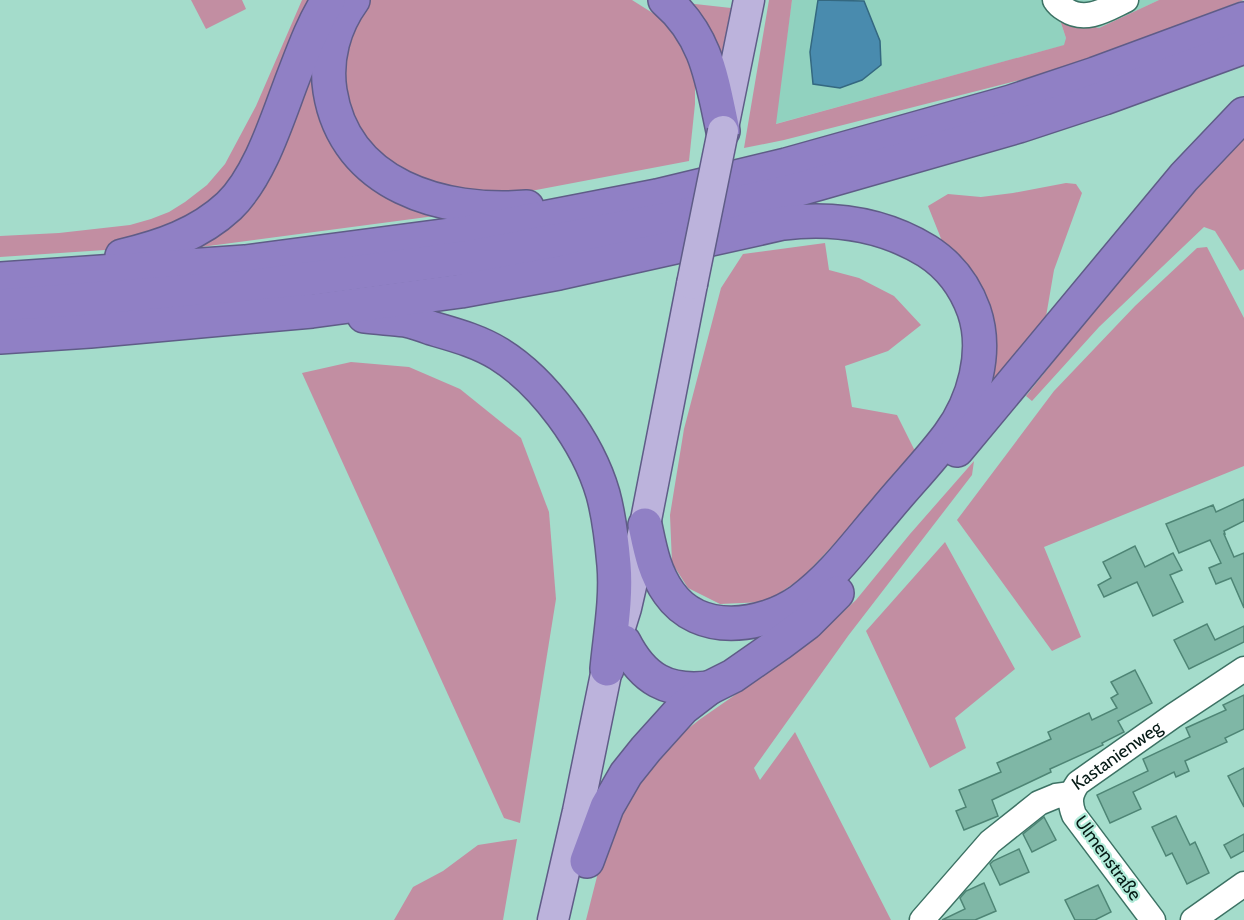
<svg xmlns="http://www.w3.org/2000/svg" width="1244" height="920" viewBox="0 0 1244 920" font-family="Cabin,sans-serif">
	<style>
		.built { fill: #91d2bf }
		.green { fill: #c28ea2 }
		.water { fill: #498bae; stroke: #346880; stroke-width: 1.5 }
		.building { fill: #7fb7a6; stroke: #4e8575; stroke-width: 1.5 }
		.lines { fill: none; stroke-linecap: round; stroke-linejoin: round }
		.minor-casing { stroke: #3c7264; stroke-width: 27 }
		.major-casing { stroke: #5f5c87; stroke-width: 33 }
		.highway-casing { stroke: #5f5c87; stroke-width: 36 }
		.minor { stroke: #fff; stroke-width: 24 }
		.major { stroke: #bcb3dc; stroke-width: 30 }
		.highway { stroke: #9080c5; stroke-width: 33 }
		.major-bridge-casing { stroke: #5f5c87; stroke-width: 33; stroke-linecap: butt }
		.major-bridge { stroke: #bcb3dc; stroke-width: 30 }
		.labels { text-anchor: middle; stroke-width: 4.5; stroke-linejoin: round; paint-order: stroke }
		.street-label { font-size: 18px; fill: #031813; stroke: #b0ead8 }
	</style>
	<rect width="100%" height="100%" fill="#a4dccb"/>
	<!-- built -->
	<path class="built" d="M792 0H1159L1099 28 1071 21 1058 15 1066 38 1065 45 775 124Z"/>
	<!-- green -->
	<g class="green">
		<path d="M191 0H242L246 9 206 29Z"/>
		<path d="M302 0H314L254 143 222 190 197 216 131 245 105 250 0 257V236L59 233 130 225 151 219 169 212 185 202 207 185 225 164 256 106Z"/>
		<path d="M365 0H632L659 17 685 49 695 74V104L689 161 515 194 421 186 358 138 337 63Z"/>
		<path d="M769 0H792L776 124 1064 45 1066 38 1058 14 1071 21 1099 28 1159 0H1244L1072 65 1020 80 784 140 744 148Z"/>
		<path d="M686 3 731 8 717 77Z"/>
		<path d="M314 45 323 115 465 212 186 249 222 223Z"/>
		<path d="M1244 135V269L1240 271 1215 231 1204 227 1099 327 1032 401 1026 396 1098 306 1193 185Z"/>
		<path d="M1066 183 1076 184 1082 193 1054 270 1043 334 997 386 986 387 978 288 942 241 928 206 948 194 981 197 1013 193Z"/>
		<path d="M825 243 829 270 859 278 894 296 921 325 888 351 845 366 852 407 897 415 915 451 868 508 802 578 766 602 720 604 688 588 672 563 670 515 684 429 721 288 743 254Z"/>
		<path d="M1207 247 1244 318V466L1044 547 1081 637 1052 651 957 520 1054 391 1135 306 1197 248Z"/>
		<path d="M351 362 409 367 460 389 521 438 549 512 556 599 520 823 504 818 302 373Z"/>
		<path d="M974 461 972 475 848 636 754 768 760 780 795 732 891 920H586L605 845 654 756 699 720 811 642 856 600 910 534Z"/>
		<path d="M945 542 1015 669 955 718 966 748 930 768 866 631Z"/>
		<path d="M517 839 503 920H394L413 887 443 871 478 845Z"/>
	</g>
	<!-- water -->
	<path class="water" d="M818 0 864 1 880 41 881 65 862 80 840 88 813 84 810 52Z"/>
	<!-- building -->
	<g class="building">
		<path d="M1244 499V521L1224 531 1225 534H1224L1234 557 1244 553V608L1231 578 1216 584 1209 568 1221 563 1210 540 1179 553 1166 524 1213 505 1216 512Z"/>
		<path d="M1135 546 1145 567 1173 553 1182 570 1170 575 1183 602 1153 616 1137 582 1104 597 1098 585 1111 578 1103 562Z"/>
		<path d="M1207 624 1215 640 1244 626V642L1189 669 1174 640Z"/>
		<path d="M1135 670 1152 703 1118 721 1124 732 1102 743 1103 745 1050 769 1051 772 992 800 998 816 964 830 956 811 966 807 959 790 1001 772 997 763 1051 739 1048 732 1089 713 1092 720 1117 708 1111 698 1118 694 1111 682Z"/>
		<path d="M1244 695V729L1225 738 1227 742 1185 761 1189 771 1176 777 1174 772 1133 792 1141 809 1110 823 1097 795 1148 771 1143 759 1190 737 1186 728 1226 710 1223 705Z"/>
		<path d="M1244 768V807L1228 776Z"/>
		<path d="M1176 816 1190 845 1195 842 1209 873 1187 884 1172 853 1166 856 1152 827Z"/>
		<path d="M1044 817 1056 840 1032 852 1023 834Z"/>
		<path d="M1244 834V851L1231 858 1224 845Z"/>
		<path d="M1019 849 1029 872 1000 885 990 864 993 861Z"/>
		<path d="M984 883 996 911 975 920H942L965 909 960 898 966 891Z"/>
		<path d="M1098 885 1111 912 1095 920H1075L1065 900Z"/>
	</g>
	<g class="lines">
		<!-- minor casing -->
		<g class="minor-casing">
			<g id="minor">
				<path d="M1055 0C1058 5 1061 7 1066 10 1086 23 1107 9 1126 0"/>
				<path d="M922 920 990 842 1039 803 1056 796 1071 794"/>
				<path id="s1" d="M1153 920 1074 815C1069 802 1070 794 1078 783L1173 716 1244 669"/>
				<path d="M1193 920 1244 884"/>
			</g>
		</g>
		<!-- major casing -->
		<g class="major-casing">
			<g id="major">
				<path d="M723 128 749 0"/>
				<path d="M553 920 578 811 607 669 626 608 645 525 692 284"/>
			</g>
		</g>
		<!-- highway casing -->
		<g class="highway-casing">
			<g id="highway">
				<path d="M353 0C334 26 325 59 330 91 345 186 443 214 527 207"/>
				<path d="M665 0C707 36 712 80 723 131"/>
				<path d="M122 256C161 247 199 234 229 206 261 175 278 116 294 75 304 49 313 24 328 0"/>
				<path d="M0 279 245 262 465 233 657 196 786 165 1011 102 1095 74 1244 19"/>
				<path d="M0 306 248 287 471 257 663 220 796 190 1019 126 1104 98 1244 47"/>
				<path d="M364 316C378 318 392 318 405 320 414 322 423 325 431 328 455 335 478 341 499 354 544 382 588 442 603 494 609 516 612 542 614 565 617 599 610 636 607 669"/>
				<path d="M0 337 90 331 312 311 461 291 559 273 783 223C834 217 883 224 927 251 949 265 965 286 974 311 988 352 974 401 949 435 929 462 905 486 884 512 858 542 833 577 800 601 761 628 699 636 669 593 654 572 650 549 645 525"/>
				<path d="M957 450 1184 177 1244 114"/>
				<path d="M624 642C643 679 667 693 709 688"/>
				<path d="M587 861 607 807 626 774 646 749 683 708 709 688 733 676 779 644 807 623 837 593"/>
			</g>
		</g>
		<!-- minor -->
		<use href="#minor" class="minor"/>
		<!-- major -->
		<use href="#major" class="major"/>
		<!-- highway -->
		<use href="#highway" class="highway"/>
		<!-- major-bridge casing -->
		<g class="major-bridge-casing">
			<path id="major-bridge" d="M692 284 723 131"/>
		</g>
		<!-- major-bridge -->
		<use href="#major-bridge" class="major-bridge"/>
	</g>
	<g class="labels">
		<!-- street labels -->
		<g class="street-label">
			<text dy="6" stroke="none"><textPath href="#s1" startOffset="213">Kastanienweg</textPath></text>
			<text transform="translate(1108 858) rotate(54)" y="6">Ulmenstraße</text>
		</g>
	</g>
</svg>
